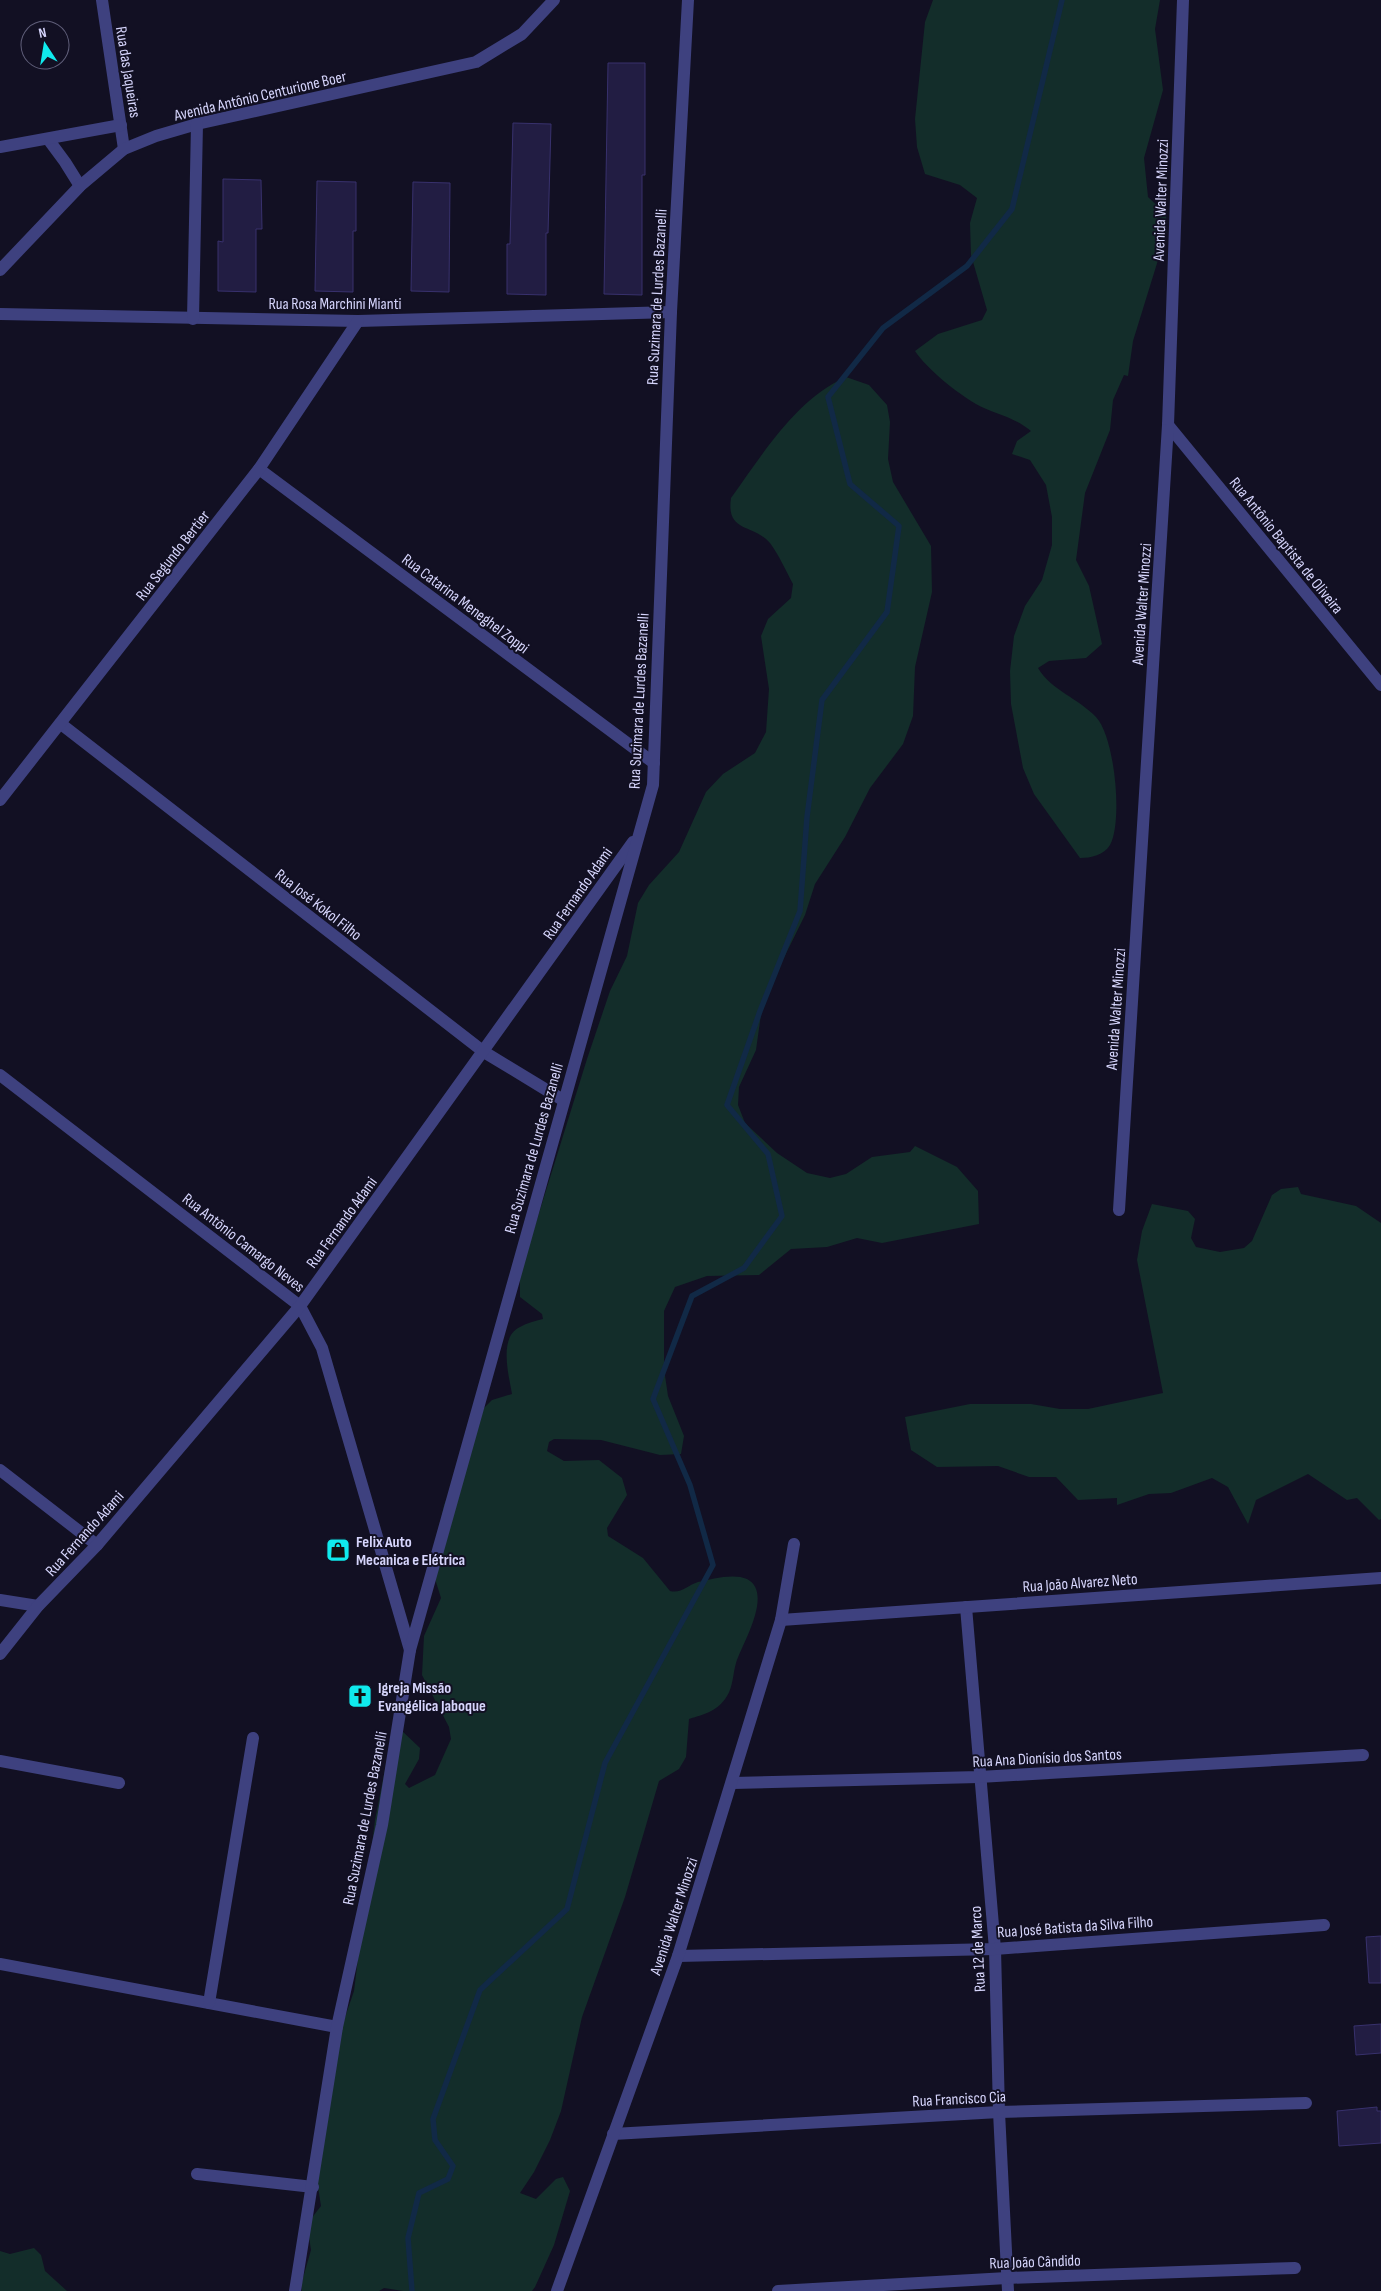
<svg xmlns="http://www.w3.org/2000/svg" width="1381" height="2291" viewBox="0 0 1381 2291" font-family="'Sofia Sans Condensed',sans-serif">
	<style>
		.green { fill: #132d2a }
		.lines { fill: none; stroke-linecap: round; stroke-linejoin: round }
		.stream { stroke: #112946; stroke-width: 5.5 }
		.building { fill: #221d43; stroke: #38316d }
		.minor { stroke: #3e417f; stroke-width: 12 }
		.labels { text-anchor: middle; stroke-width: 4; stroke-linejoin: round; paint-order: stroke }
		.street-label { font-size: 16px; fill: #d6d5fc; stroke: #121023 }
		.poi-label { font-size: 16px; font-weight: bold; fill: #d6d5fc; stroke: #121023; text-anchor: start }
	</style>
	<rect width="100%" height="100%" fill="#121023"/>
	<!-- green -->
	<g class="green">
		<path d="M933 0H1160L1155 29 1163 90 1144 158 1148 197 1166 214 1167 231 1133 341 1128 376 1124 375 1113 400 1110 430 1085 493 1076 560 1089 586 1102 644 1086 658 1049 661 1038 668C1052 691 1078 698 1096 717 1115 737 1123 822 1110 845 1104 855 1091 858 1080 858L1034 794 1023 768 1011 704 1010 671 1014 636 1025 606 1042 580 1052 545V517L1046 485 1030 460 1012 454 1017 441 1031 431C1015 417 994 414 976 404 957 393 927 369 915 351L938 334 982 320 987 310 971 255 970 223 977 198 960 185 925 174 917 147 915 119 925 22Z"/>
		<path d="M846 377 869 385 887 405 890 422 888 459 893 482 931 546 932 592 915 667 913 716 903 744 870 788 845 837 815 884 805 915 763 1000 756 1050 739 1087 738 1105 745 1123 777 1153 807 1173 830 1178 846 1174 872 1157 910 1152 915 1146 957 1167 978 1191 979 1224 882 1243 857 1238 827 1247 791 1249 759 1275 707 1276 675 1287 664 1311V1369L668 1396 684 1436 681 1454 660 1455 601 1440 554 1439 549 1442 547 1451 564 1461 599 1460 622 1478 627 1495 607 1528 608 1536 643 1558 670 1591C681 1594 688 1585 698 1582 711 1579 734 1573 747 1579 774 1593 742 1644 736 1663 733 1673 733 1687 727 1696 718 1711 705 1714 689 1719L686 1757 679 1769 659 1781 625 1897 582 2017 561 2111 550 2140 534 2172 520 2193 536 2199 556 2179 563 2177 570 2191 554 2245 535 2287 532 2291H403L384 2288 379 2291H302L301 2285 311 2250 307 2224 321 2206 315 2168 342 2026 354 1991 375 1820 389 1749 401 1730 420 1748 419 1759 405 1784 409 1788 435 1775 451 1739 449 1727 422 1675 424 1636 441 1598 431 1566 444 1505 484 1408 492 1400 512 1394C509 1376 498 1337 520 1327 527 1323 535 1321 543 1319L542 1314 520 1297V1274L587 1059 610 991 627 956 638 903 649 885 679 852 706 792 723 774 755 753 766 732 769 689 761 636 768 619 791 598 793 584C786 571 779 555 770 543 752 523 726 533 731 498 763 454 795 400 846 377Z"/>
		<path d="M1298 1187 1301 1194 1356 1206 1381 1223V1519L1379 1520 1357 1498 1347 1500 1308 1474 1256 1500 1248 1524 1228 1487 1212 1478 1171 1493 1149 1494 1117 1505V1498L1078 1500 1056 1477H1029L998 1466 937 1467 911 1450 905 1417 970 1404H1031L1060 1409H1088L1163 1393 1137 1260 1142 1231 1152 1204 1188 1211 1195 1219 1191 1238 1196 1247 1220 1252 1244 1248 1252 1241 1272 1195 1281 1189Z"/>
		<path d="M34 2248 41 2255 45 2271 67 2291H0V2251L10 2254Z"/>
	</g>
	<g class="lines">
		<!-- stream -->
		<path class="stream" d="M412 2291 408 2238 419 2193 448 2179 453 2166 435 2140 433 2119 480 1990 567 1909 605 1763 713 1565 690 1485 653 1399 692 1296 744 1268 782 1216 768 1154 727 1105 760 1011 800 911 807 817 822 700 887 612 899 526 850 484 828 397 883 328 967 266 1012 209 1062 0"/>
	</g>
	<!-- building -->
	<g class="building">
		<path d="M608 63H645V175H642V295L604 294Z"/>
		<path d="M513 123 551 124 548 233H546V295L507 294V244H510Z"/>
		<path d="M223 179 261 180 262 229H256V292L218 291V241L223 242Z"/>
		<path d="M317 181 356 182V231H353V292L315 291Z"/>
		<path d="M413 182 450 183 449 292 411 291Z"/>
		<path d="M1381 1936V1983H1369L1366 1937Z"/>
		<path d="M1381 2024V2053L1356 2055 1354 2026Z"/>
		<path d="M1377 2107V2111H1381V2143L1339 2146 1337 2111Z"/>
	</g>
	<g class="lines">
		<!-- minor -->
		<g class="minor">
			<path d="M102 0 124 149"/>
			<path d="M48 139 65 162 80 186"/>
			<path d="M0 147 121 125"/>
			<path d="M0 270 80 186 124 149 156 136 197 124 476 62 522 34 554 0"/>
			<path d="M0 314 358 321 671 312"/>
			<path d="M193 319 197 124"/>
			<path d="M1168 425 1381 685"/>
			<path d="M259 469 654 763"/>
			<path d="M61 724 484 1052 563 1100"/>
			<path d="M0 800 259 469 358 321"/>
			<path d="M0 1075 300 1306 322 1348 410 1650"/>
			<path d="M1119 1210 1168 425 1183 0"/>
			<path d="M0 1470 97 1545"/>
			<path d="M0 1600 38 1606"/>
			<path d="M966 1607 995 1949 999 2112 1008 2291"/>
			<path d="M781 1620 1381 1578"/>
			<path d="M0 1654 38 1606 97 1545 300 1306 633 842"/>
			<path d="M0 1761 119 1783"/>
			<path d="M733 1783 979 1777 1363 1755"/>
			<path d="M678 1956 995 1949 1324 1925"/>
			<path d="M0 1964 337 2027"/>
			<path d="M209 2003 253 1738"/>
			<path d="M613 2134 999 2112 1306 2103"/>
			<path d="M197 2174 313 2187"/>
			<path d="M295 2291 337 2027 382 1825 410 1650 653 785 671 312 688 0"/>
			<path d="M557 2291 678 1956 781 1620 794 1544"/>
			<path d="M778 2291 1007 2278 1295 2268"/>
		</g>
	</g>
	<!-- icons -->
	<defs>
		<g id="shop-square" transform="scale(1.25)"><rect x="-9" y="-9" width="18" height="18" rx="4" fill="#10eaed" stroke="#121023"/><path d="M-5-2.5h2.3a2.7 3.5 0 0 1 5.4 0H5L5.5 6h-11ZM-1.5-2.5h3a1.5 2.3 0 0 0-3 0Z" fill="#111"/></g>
		<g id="church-square" transform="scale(1.25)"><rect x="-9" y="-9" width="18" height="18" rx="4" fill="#10eaed" stroke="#121023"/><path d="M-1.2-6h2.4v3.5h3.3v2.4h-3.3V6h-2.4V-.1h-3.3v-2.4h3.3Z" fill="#111"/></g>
	</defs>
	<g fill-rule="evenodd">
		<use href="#shop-square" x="338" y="1550"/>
		<use href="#church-square" x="360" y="1696"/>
	</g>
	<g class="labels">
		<!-- street labels -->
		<g class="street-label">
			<text transform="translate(129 72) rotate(81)" y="6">Rua das Jaqueiras</text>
			<text transform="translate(260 95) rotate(-13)" y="6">Avenida Antônio Centurione Boer</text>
			<text transform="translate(1160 200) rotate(-88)" y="6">Avenida Walter Minozzi</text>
			<text transform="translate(656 297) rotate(-87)" y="6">Rua Suzimara de Lurdes Bazanelli</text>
			<text x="335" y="309">Rua Rosa Marchini Mianti</text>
			<text transform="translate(1287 545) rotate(51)" y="6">Rua Antônio Baptista de Oliveira</text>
			<text transform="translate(172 555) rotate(-52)" y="6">Rua Segundo Bertier</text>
			<text transform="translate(466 603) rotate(37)" y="6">Rua Catarina Meneghel Zoppi</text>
			<text transform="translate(1141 604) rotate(-86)" y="6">Avenida Walter Minozzi</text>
			<text transform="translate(638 701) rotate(-87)" y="6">Rua Suzimara de Lurdes Bazanelli</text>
			<text transform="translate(577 893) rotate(-55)" y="6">Rua Fernando Adami</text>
			<text transform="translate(319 904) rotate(38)" y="6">Rua José Kokol Filho</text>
			<text transform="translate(1115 1009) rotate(-86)" y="6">Avenida Walter Minozzi</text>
			<text transform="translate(533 1148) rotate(-74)" y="6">Rua Suzimara de Lurdes Bazanelli</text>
			<text transform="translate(341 1222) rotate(-54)" y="6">Rua Fernando Adami</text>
			<text transform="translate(244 1242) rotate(38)" y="6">Rua Antônio Camargo Neves</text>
			<text transform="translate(84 1533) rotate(-48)" y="6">Rua Fernando Adami</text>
			<text transform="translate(1080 1582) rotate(-4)" y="6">Rua João Alvarez Neto</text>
			<text transform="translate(1047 1757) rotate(-3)" y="6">Rua Ana Dionísio dos Santos</text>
			<text transform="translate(364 1818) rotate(-79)" y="6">Rua Suzimara de Lurdes Bazanelli</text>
			<text transform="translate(673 1916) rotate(-72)" y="6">Avenida Walter Minozzi</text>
			<text transform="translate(1075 1926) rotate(-4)" y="6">Rua José Batista da Silva Filho</text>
			<text transform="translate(977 1949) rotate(-93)" y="6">Rua 12 de Marco</text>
			<text transform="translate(959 2098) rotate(-3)" y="6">Rua Francisco Cia</text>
			<text transform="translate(1035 2261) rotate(-2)" y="6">Rua João Cândido</text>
		</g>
		<!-- poi labels -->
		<g class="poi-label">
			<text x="356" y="1547">Felix Auto<tspan x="356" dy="18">Mecanica e Elétrica</tspan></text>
			<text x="378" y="1693">Igreja Missão<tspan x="378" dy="18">Evangélica Jaboque</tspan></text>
		</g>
	</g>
	<!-- north arrow -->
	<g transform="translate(45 45) rotate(348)"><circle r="24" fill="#121023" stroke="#605f7a"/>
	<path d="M0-4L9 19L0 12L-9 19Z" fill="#10eaed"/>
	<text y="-8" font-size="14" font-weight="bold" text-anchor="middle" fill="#d6d5fc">N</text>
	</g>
</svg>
